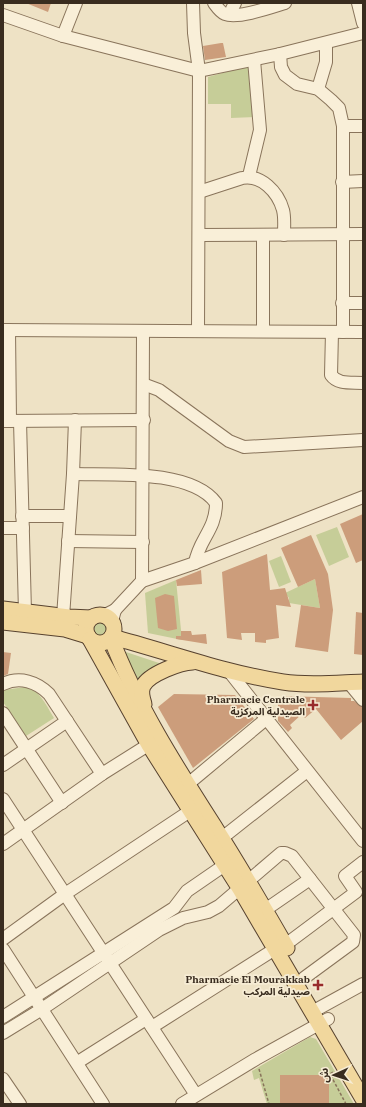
<svg xmlns="http://www.w3.org/2000/svg" width="366" height="1107" viewBox="0 0 366 1107" font-family="'IBM Plex Serif','Noto Sans Arabic',serif">
	<style>
		.green { fill: #c6cd98 }
		.building { fill: #cc9d7b }
		.lines { fill: none; stroke-linecap: round; stroke-linejoin: round }
		.minor-casing { stroke: #89745b; stroke-width: 14 }
		.major-casing { stroke: #57422f; stroke-width: 17 }
		.path { stroke: #89745b; stroke-width: 1.5; stroke-dasharray: 3 2; stroke-linecap: butt }
		.minor { stroke: #f9efd8; stroke-width: 12 }
		.major { stroke: #f1d79d; stroke-width: 15 }
		.poi-dot { fill: #982b2b; stroke: #f6ecd4; stroke-width: 1.5 }
		.labels { text-anchor: middle; stroke-width: 3.5; stroke-linejoin: round; paint-order: stroke }
		.poi-label { font-size: 10px; font-weight: bold; fill: #392c1f; stroke: #f6ecd4; text-anchor: end }
	</style>
	<rect width="100%" height="100%" fill="#eee2c5"/>
	<!-- green -->
	<g class="green">
		<path d="M251 65 255 117 231 118V104H208V77Z"/>
		<path d="M337 527 349 557 329 566 316 535Z"/>
		<path d="M281 556 291 582 279 587 269 561Z"/>
		<path d="M315 579 320 608 289 603V598L285 593Z"/>
		<path d="M176 580 182 640 148 633 145 593Z"/>
		<circle cx="101" cy="629" r="7"/>
		<path d="M126 652 159 663V666L139 679 136 678 123 654Z"/>
		<path d="M25 687C40 689 47 707 54 718L26 736 3 702 4 690Z"/>
		<path d="M310 1037 316 1039 354 1104H267L259 1078 254 1080 252 1071Z"/>
	</g>
	<!-- building -->
	<g class="building">
		<path d="M26 3H51L48 12Z"/>
		<path d="M221 43H223L226 57 205 60 203 46Z"/>
		<path d="M363 514V560L356 563 340 524Z"/>
		<path d="M311 535 328 574 333 610 328 652 295 647 301 605 320 608 315 579 298 587 281 548Z"/>
		<path d="M267 554 270 590 285 588 291 607 276 605 279 638 266 640V643L255 642V633H241L242 640 227 638 222 572Z"/>
		<path d="M201 570 202 584 177 586 176 580Z"/>
		<path d="M165 594 174 596 177 629 168 631 158 628 155 598Z"/>
		<path d="M356 612 363 613V655L354 654Z"/>
		<path d="M181 631H191L192 635 206 634 207 644 176 639V636H181Z"/>
		<path d="M3 652 11 653 8 674 3 676Z"/>
		<path d="M174 694 235 695 254 719 193 768 158 707Z"/>
		<path d="M282 696 351 698V701H354L363 707V721L341 740 316 709 305 718 302 714 290 725 292 728 288 732 278 721V700H282Z"/>
		<rect x="280" y="1075" width="49" height="29"/>
	</g>
	<g class="lines">
		<!-- minor casing -->
		<g class="minor-casing">
			<g id="minor">
				<path d="M193 3 194 33 199 71 198 331"/>
				<path d="M214 3C217 7 220 12 225 14 238 19 272 7 285 3"/>
				<path d="M358 3 363 23"/>
				<path d="M3 15 63 36 199 71 280 54 363 33"/>
				<path d="M234 15 232 9 235 3"/>
				<path d="M63 36 76 3"/>
				<path d="M280 54 281 67 285 75 297 84 318 89 331 100 339 108 343 126V332"/>
				<path d="M318 89 326 62V43"/>
				<path d="M343 126H363"/>
				<path d="M249 176 260 130 254 60"/>
				<path d="M342 182 363 181"/>
				<path d="M199 192 242 178C261 174 278 192 283 210 285 218 284 226 284 235"/>
				<path d="M199 235 363 234"/>
				<path d="M263 235V331"/>
				<path d="M342 303H363"/>
				<path d="M3 330 363 332"/>
				<path d="M9 330 10 421"/>
				<path d="M332 332 331 375C338 385 352 382 363 383"/>
				<path d="M143 384 159 390 229 441 244 447 363 440"/>
				<path d="M3 421 144 420"/>
				<path d="M20 421 25 612"/>
				<path d="M73 474C112 475 191 469 216 503 216 530 199 539 195 563"/>
				<path d="M22 516H70"/>
				<path d="M3 528H23"/>
				<path d="M68 541 143 542"/>
				<path d="M142 581 195 563 363 497"/>
				<path d="M115 610 142 581 143 331"/>
				<path d="M105 615 115 610 112 621"/>
				<path d="M63 617 73 474 75 420"/>
				<path d="M228 670 363 841"/>
				<path d="M349 683 363 700"/>
				<path d="M3 684C20 676 37 682 49 694L102 774"/>
				<path d="M3 713 62 803"/>
				<path d="M3 765 67 721"/>
				<path d="M188 784 266 719"/>
				<path d="M3 799 196 1095"/>
				<path d="M222 838 307 771"/>
				<path d="M3 844 102 774 156 740"/>
				<path d="M265 910 310 879"/>
				<path d="M3 939 65 894 190 811"/>
				<path d="M285 945 356 892 345 876 363 862"/>
				<path d="M3 949 103 1104"/>
				<path d="M312 1012 363 984"/>
				<path d="M3 1017 174 908 187 891 232 860"/>
				<path d="M152 1027 275 949"/>
				<path d="M3 1033 42 1009 159 930 183 918 208 912 219 906 281 853H285L292 856 354 935 353 942 304 978"/>
				<path d="M78 1062 146 1019"/>
				<path d="M3 1079 20 1104"/>
				<path d="M182 1104 256 1059 328 1019"/>
			</g>
		</g>
		<!-- major casing -->
		<g class="major-casing">
			<g id="major">
				<path d="M3 609 69 617 91 618"/>
				<circle cx="100" cy="629" r="14"/>
				<path d="M3 622 65 629 88 636"/>
				<path d="M112 637C169 652 225 673 283 682 309 686 337 683 363 682"/>
				<path d="M111 638C137 706 177 768 216 829 241 868 264 908 287 948"/>
				<path d="M90 639 149 745 240 889 363 1099"/>
				<path d="M144 704C142 698 140 692 143 686 149 674 181 662 193 662"/>
			</g>
		</g>
		<!-- path -->
		<g class="path">
			<path d="M259 1069 269 1104"/>
			<path d="M333 1072 330 1074 346 1104"/>
		</g>
		<!-- minor -->
		<use href="#minor" class="minor"/>
		<!-- major -->
		<use href="#major" class="major"/>
	</g>
	<!-- markers -->
	<g class="poi-dot">
		<path d="M311 699h4v4h4v4h-4v4h-4v-4h-4v-4h4z"/>
		<path d="M316 979h4v4h4v4h-4v4h-4v-4h-4v-4h4z"/>
	</g>
	<g class="labels">
		<!-- poi labels -->
		<g class="poi-label">
			<text x="305" y="703">Pharmacie Centrale<tspan x="305" dy="12">الصيدلية المركزية</tspan></text>
			<text x="310" y="983">Pharmacie El Mourakkab<tspan x="310" dy="12">صيدلية المركب</tspan></text>
		</g>
	</g>
	<!-- border -->
	<rect width="366" height="1107" fill="none" stroke="#392c1f" stroke-width="8"/>
	<!-- north arrow -->
	<g transform="translate(334 1075) rotate(267)" stroke="#f6ecd4" stroke-width="3" paint-order="stroke">
	<path d="M0-3L7 15L0 10L-7 15Z" fill="#392c1f"/>
	<text y="-6" font-size="11" font-weight="bold" text-anchor="middle" fill="#392c1f">ش</text>
	</g>
</svg>
